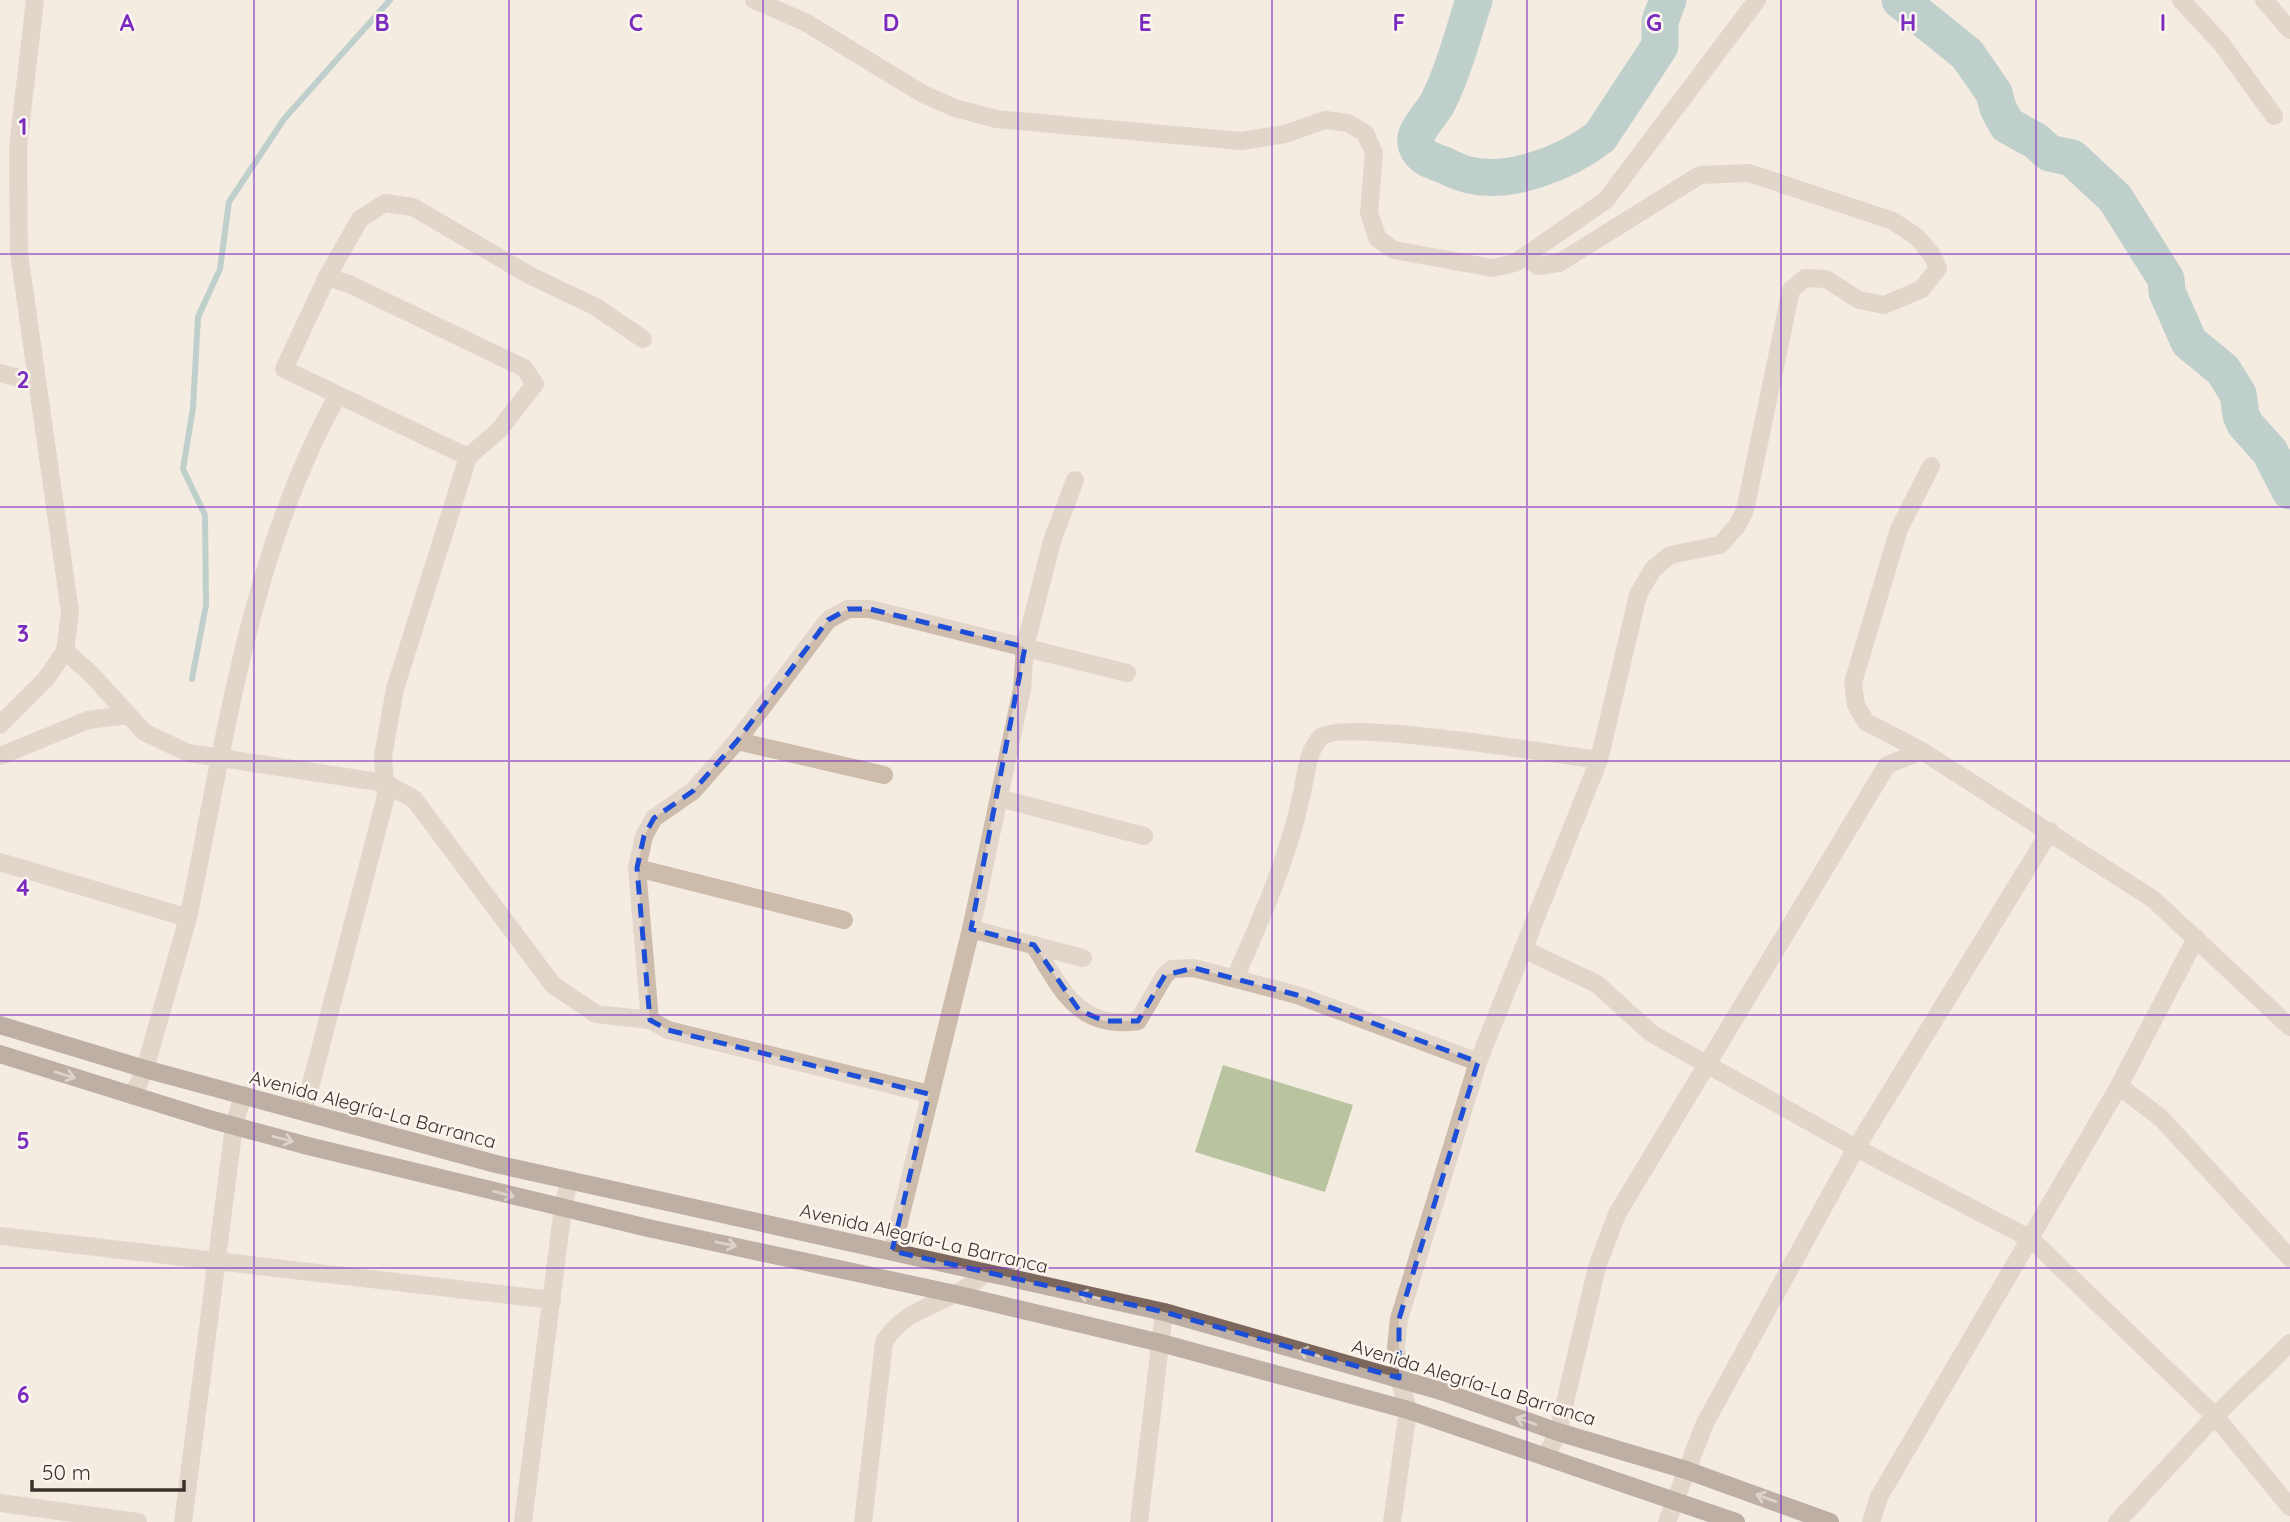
<svg xmlns="http://www.w3.org/2000/svg" width="2290" height="1522" viewBox="0 0 2290 1522" font-family="Quicksand,sans-serif">
	<style>
		.green { fill: #b8c4a0 }
		.lines { fill: none; stroke-linecap: round; stroke-linejoin: round }
		.stream { stroke: #7fb0b2; stroke-width: 6 }
		.river { stroke: #7fb0b2; stroke-width: 37 }
		.minor { stroke: #cdbbac; stroke-width: 18 }
		.major { stroke: #7d675c; stroke-width: 18 }
		.oneway { stroke: #c2b5ac }
		.marked { fill: none; stroke: #1d4ed8; stroke-width: 5; stroke-dasharray: 14 9; stroke-linejoin: round }
		.grid { fill: none; stroke: #7b2cbf; stroke-width: 2; stroke-opacity: 0.55 }
		.labels { text-anchor: middle; stroke-width: 5; stroke-linejoin: round; paint-order: stroke }
		.street-label { font-size: 19px; fill: #3b302b; stroke: #fbf5ee }
		.grid-label { font-size: 23px; text-anchor: middle; font-weight: bold; fill: #7b2cbf; stroke: #fbf5ee; stroke-width: 5; stroke-linejoin: round; paint-order: stroke }
	</style>
	<rect width="100%" height="100%" fill="#f4ebe1"/>
	<!-- green -->
	<path class="green" d="M1223 1065 1353 1105 1325 1192 1195 1152Z"/>
	<g class="lines">
		<!-- stream -->
		<path class="stream" d="M192 679 206 605 205 515 183 469 193 408 198 317 220 269 229 202 284 119 390 0"/>
		<!-- river -->
		<g class="river">
			<path d="M1474 0C1463 34 1454 70 1438 102 1433 113 1413 131 1416 143 1418 157 1433 161 1444 165 1452 169 1460 173 1469 175 1510 185 1568 162 1600 137L1660 46V21L1668 0"/>
			<path d="M1900 0 1967 54 1994 93 1998 108 2007 125 2036 141 2049 153 2072 158 2115 198 2166 279 2167 292 2189 342 2223 370 2238 394 2241 415 2245 424 2270 452 2290 491"/>
		</g>
		<!-- minor -->
		<g class="minor">
			<path d="M754 0 805 22 923 94 955 108 996 119 1241 141 1285 134 1325 120 1348 123 1365 133 1374 153 1369 213 1378 239 1394 250 1492 268 1515 263 1606 200 1757 0"/>
			<path d="M2181 0 2221 43 2274 116"/>
			<path d="M2264 0 2290 30"/>
			<path d="M327 277 284 369 468 457"/>
			<path d="M0 373 37 383"/>
			<path d="M1931 466 1899 529 1853 683 1856 705 1866 722 1922 751 2153 899 2290 1027"/>
			<path d="M65 651 91 674 144 732 188 753 385 783 414 799 553 985 596 1014 650 1020"/>
			<path d="M0 725 46 679 65 651 70 612 19 253 18 147 35 0"/>
			<path d="M737 741 884 775"/>
			<path d="M0 756 88 720 128 715"/>
			<path d="M999 798 1144 836"/>
			<path d="M0 862 188 918C225 743 249 553 338 395"/>
			<path d="M637 868 844 920"/>
			<path d="M971 929 1083 958"/>
			<path d="M1034 945C1061 989 1078 1030 1138 1021L1165 975 1172 969 1194 968 1297 995 1478 1062"/>
			<path d="M1523 949 1597 984 1651 1033 1856 1148 2031 1239 2215 1416 2290 1507"/>
			<path d="M1235 978C1262 917 1288 859 1302 793 1306 775 1307 752 1320 738 1339 718 1561 755 1599 760"/>
			<path d="M2119 1086 2161 1118 2290 1258"/>
			<path d="M929 1094 668 1030 650 1020 637 868 644 836 654 818 693 791 737 741 828 620 848 609H870L1127 673"/>
			<path d="M133 1096 145 1069 188 918"/>
			<path d="M304 1111 386 796 383 756 395 689 468 457 499 430 535 384 524 368 349 284 327 277 360 219 385 203 413 207 529 275 596 307 643 339"/>
			<path d="M0 1236 552 1300"/>
			<path d="M892 1251 971 929 1022 689 1025 647 1052 541 1075 480"/>
			<path d="M1546 1457 1558 1432 1597 1267 1617 1214 1887 765 1922 751"/>
			<path d="M0 1503 138 1522"/>
			<path d="M183 1522 234 1126 243 1095"/>
			<path d="M523 1522 563 1208 569 1181"/>
			<path d="M863 1522 884 1342C901 1314 927 1308 955 1294 966 1289 976 1280 987 1273"/>
			<path d="M1139 1522 1164 1312"/>
			<path d="M1392 1522 1408 1410 1399 1378 1396 1347 1399 1319 1478 1062 1599 760 1638 595 1653 569 1670 555 1720 545 1737 526 1745 510 1791 290 1805 278 1826 279 1859 300 1884 305 1922 289 1938 268 1932 255 1917 237 1893 221 1749 173 1700 175 1559 263 1538 266 1525 256"/>
			<path d="M1667 1522 1705 1423 1856 1148 2050 831"/>
			<path d="M1871 1522 1879 1497 2119 1086 2196 938"/>
			<path d="M2117 1522 2215 1416 2290 1343"/>
		</g>
		<!-- major -->
		<g class="major">
			<path d="M0 1025 145 1069 496 1164 1164 1312 1441 1391 1558 1432 1686 1470 1830 1522"/>
			<path d="M0 1054 209 1119 308 1146 648 1228 955 1294 1161 1343 1408 1410 1736 1522"/>
		</g>
	</g>
	<!-- one-way arrows -->
	<defs><path id="oneway-shaft" d="M-6 0H5M1.5-3L5.5 0L1.5 3" fill="none" stroke-width="1.6" stroke-linecap="round" stroke-linejoin="round" transform="scale(1.75)"/></defs>
	<g class="oneway">
		<use href="#oneway-shaft" transform="translate(65 1075) rotate(17)"/>
		<use href="#oneway-shaft" transform="translate(283 1139) rotate(15)"/>
		<use href="#oneway-shaft" transform="translate(504 1194) rotate(14)"/>
		<use href="#oneway-shaft" transform="translate(726 1244) rotate(12)"/>
		<use href="#oneway-shaft" transform="translate(1089 1296) rotate(-167)"/>
		<use href="#oneway-shaft" transform="translate(1309 1353) rotate(-164)"/>
		<use href="#oneway-shaft" transform="translate(1526 1421) rotate(-161)"/>
		<use href="#oneway-shaft" transform="translate(1766 1498) rotate(-160)"/>
	</g>
	<!-- marked area -->
	<path d="M0 0H2290V1522H0ZM848 609H870L1025 647 971 929 1034 945 1079 1010 1104 1021H1138L1165 975 1194 968 1297 995 1478 1062 1399 1319V1378L1164 1312 892 1251 929 1094 668 1030 650 1020 637 868 644 836 654 818 693 791 737 741 828 620Z" fill="#f4ebe1" fill-opacity=".55" fill-rule="evenodd"/>
	<path class="marked" d="M848 609H870L1025 647 971 929 1034 945 1079 1010 1104 1021H1138L1165 975 1194 968 1297 995 1478 1062 1399 1319V1378L1164 1312 892 1251 929 1094 668 1030 650 1020 637 868 644 836 654 818 693 791 737 741 828 620Z"/>
	<!-- grid -->
	<path class="grid" d="M254 0V1522M509 0V1522M763 0V1522M1018 0V1522M1272 0V1522M1527 0V1522M1781 0V1522M2036 0V1522M0 254H2290M0 507H2290M0 761H2290M0 1015H2290M0 1268H2290"/>
	<g class="labels">
		<!-- street labels -->
		<g class="street-label">
			<text transform="translate(373 1109) rotate(15)" y="7">Avenida Alegría-La Barranca</text>
			<text transform="translate(924 1238) rotate(13)" y="7">Avenida Alegría-La Barranca</text>
			<text transform="translate(1474 1382) rotate(17)" y="7">Avenida Alegría-La Barranca</text>
		</g>
	</g>
	<g class="grid-label">
		<text x="127" y="31">A</text>
		<text x="382" y="31">B</text>
		<text x="636" y="31">C</text>
		<text x="891" y="31">D</text>
		<text x="1145" y="31">E</text>
		<text x="1399" y="31">F</text>
		<text x="1654" y="31">G</text>
		<text x="1908" y="31">H</text>
		<text x="2163" y="31">I</text>
		<text x="23" y="135">1</text>
		<text x="23" y="388">2</text>
		<text x="23" y="642">3</text>
		<text x="23" y="896">4</text>
		<text x="23" y="1149">5</text>
		<text x="23" y="1403">6</text>
	</g>
	<!-- scale -->
	<path d="M32 1480v10h152v-10" fill="none" stroke="#3b302b" stroke-width="3.5"/>
	<text x="42" y="1480" font-size="21" fill="#3b302b" stroke="#fbf5ee" stroke-width="5" paint-order="stroke">50 m</text>
</svg>
